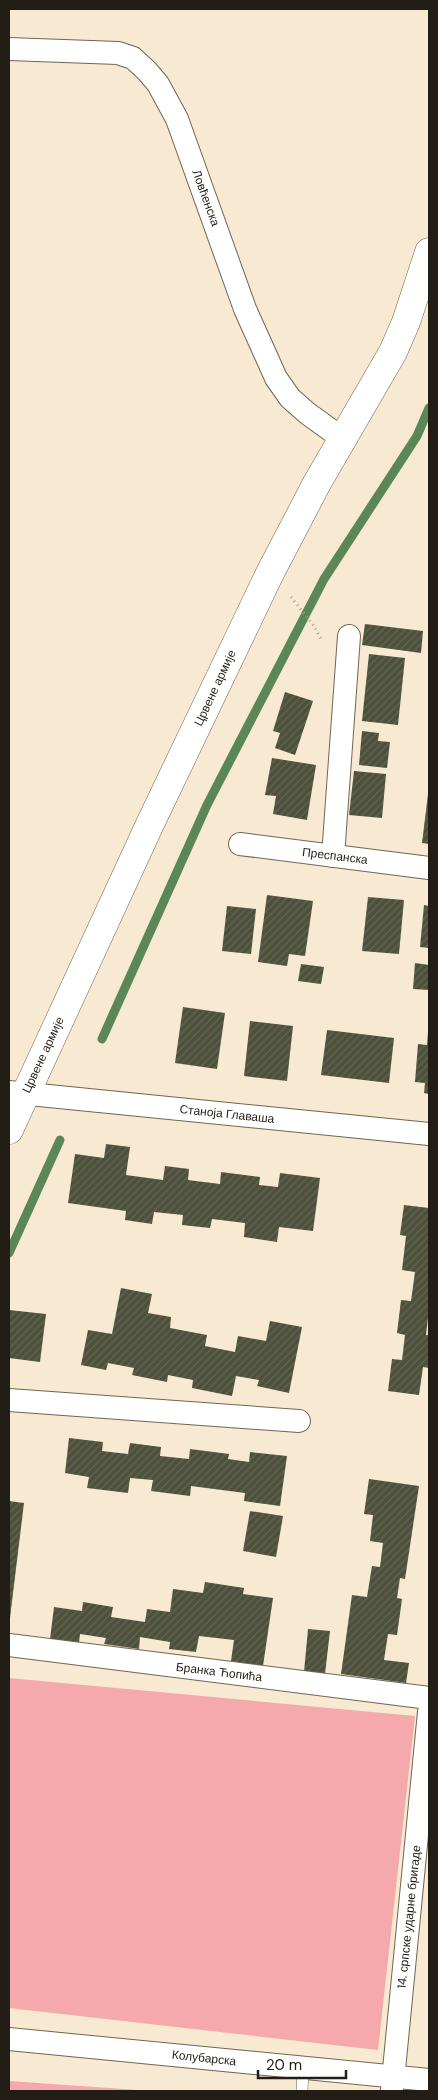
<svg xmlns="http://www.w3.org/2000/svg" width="438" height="2100" viewBox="0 0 438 2100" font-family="'DM Sans',sans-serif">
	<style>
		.grass { fill: url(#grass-tufts) }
		.park { fill: #f5a9ac }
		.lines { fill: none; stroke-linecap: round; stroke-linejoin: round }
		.stream { stroke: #5a8658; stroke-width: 9 }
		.building { fill: url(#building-hatch) }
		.lane-casing { stroke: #716550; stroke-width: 12 }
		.street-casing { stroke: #716550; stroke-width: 24 }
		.secondary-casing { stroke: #716550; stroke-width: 29 }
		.path { stroke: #aba08e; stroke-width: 3; stroke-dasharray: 1 4; stroke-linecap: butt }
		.lane { stroke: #fff; stroke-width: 11 }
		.street { stroke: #fff; stroke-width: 22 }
		.secondary { stroke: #fff; stroke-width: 28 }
		.labels { text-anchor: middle; stroke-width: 5; stroke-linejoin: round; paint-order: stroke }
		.street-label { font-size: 12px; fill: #231e15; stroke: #fff }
	</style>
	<defs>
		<pattern id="grass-tufts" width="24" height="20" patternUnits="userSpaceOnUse" patternTransform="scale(1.25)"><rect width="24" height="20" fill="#f5a9ac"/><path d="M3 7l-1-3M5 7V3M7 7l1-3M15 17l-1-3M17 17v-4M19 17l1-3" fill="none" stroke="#d29193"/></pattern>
		<pattern id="building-hatch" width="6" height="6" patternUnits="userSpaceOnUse" patternTransform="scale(1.25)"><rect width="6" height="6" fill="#4d503a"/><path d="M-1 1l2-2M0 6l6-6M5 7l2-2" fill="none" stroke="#636653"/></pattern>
	</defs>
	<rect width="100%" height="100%" fill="#f8ead2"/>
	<!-- grass -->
	<path class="grass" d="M9 2081 152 2091H9Z"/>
	<!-- park -->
	<path class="park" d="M9 1678 415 1716 378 2050 9 2008Z"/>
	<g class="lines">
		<!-- stream -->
		<g class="stream">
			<path d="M102 1039 207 805 324 579 417 436 429 408"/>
			<path d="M9 1253 60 1140"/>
		</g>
	</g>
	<!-- building -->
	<g class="building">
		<path d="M365 624 423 631 421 653 362 645Z"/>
		<path d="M369 654 405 658 398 725 362 721Z"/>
		<path d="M285 692 313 701 295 755 275 748 280 733 273 731Z"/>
		<path d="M362 731 379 733 378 741 390 742 387 768 359 765Z"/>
		<path d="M272 758 316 765 307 820 273 814 276 796 265 795Z"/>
		<path d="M354 771 386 774 382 818 349 815Z"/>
		<path d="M428 794H429V844L422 843Z"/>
		<path d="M267 895 313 901 305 956 289 954 287 966 258 962Z"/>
		<path d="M368 897 404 900 399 954 362 951Z"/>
		<path d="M424 905 429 906V948L420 947Z"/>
		<path d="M227 906 256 909 251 954 222 951Z"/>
		<path d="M415 963 429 965V990L413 989Z"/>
		<path d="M301 964 324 967 321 984 298 981Z"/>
		<path d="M183 1007 225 1013 217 1069 175 1063Z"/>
		<path d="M250 1021 293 1026 287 1081 244 1076Z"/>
		<path d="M327 1030 394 1038 389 1083 321 1075Z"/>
		<path d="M428 1032H429V1094L424 1093 425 1083 415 1082 418 1044 427 1045Z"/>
		<path d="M106 1144 130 1147 126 1175 163 1180 165 1166 189 1169 188 1180 220 1184 221 1172 260 1177 259 1185 278 1187 280 1173 320 1178 313 1231 279 1227 277 1242 244 1237 245 1223 212 1219 210 1228 182 1225 183 1215 154 1212 152 1224 125 1220 126 1211 68 1203 75 1154 104 1158Z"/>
		<path d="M404 1205 429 1208V1309L426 1335H429V1368L423 1367 419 1395 388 1391 392 1359 402 1360 405 1335 397 1333 401 1300 411 1301 415 1272 402 1270 406 1236 400 1235Z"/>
		<path d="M121 1288 152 1294 148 1313 171 1317 170 1328 207 1335 205 1346 235 1352 238 1336 266 1341 270 1321 302 1327 289 1393 257 1386 259 1380 236 1376 232 1396 192 1388 193 1380 168 1375 167 1382 132 1375 134 1368 108 1363 106 1370 81 1365 88 1330 112 1334Z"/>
		<path d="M9 1310 46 1314 40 1362 9 1358Z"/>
		<path d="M69 1438 103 1442 102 1451 128 1454 130 1443 161 1447 160 1456 189 1459 190 1449 229 1454 228 1459 249 1462 250 1452 287 1456 280 1506 244 1501 245 1493 191 1486 190 1496 151 1491 153 1480 130 1478 128 1493 87 1488 89 1477 65 1473Z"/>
		<path d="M369 1479 419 1486 405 1579 400 1578 397 1598 402 1599 397 1635 388 1634 384 1660 409 1663 406 1683 341 1674 352 1595 367 1597 372 1566 380 1567 383 1543 370 1541 373 1515 364 1514Z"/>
		<path d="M9 1501 24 1503 10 1618H9Z"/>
		<path d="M250 1511 283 1516 276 1557 243 1551Z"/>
		<path d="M205 1582 244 1588 243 1594 273 1598 263 1666 231 1661 234 1640 199 1636 196 1652 169 1649 170 1642 140 1637 139 1649 104 1644 106 1638 80 1634 79 1643 50 1639 54 1607 82 1611 83 1602 113 1607 111 1617 145 1622 147 1609 170 1612 173 1589 203 1593Z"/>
		<path d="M308 1629 330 1631 325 1674 304 1672Z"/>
	</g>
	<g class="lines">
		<!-- lane casing -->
		<g class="lane-casing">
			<path id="lane" d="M302 2091 303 2068"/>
		</g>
		<!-- street casing -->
		<g class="street-casing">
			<g id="street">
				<path d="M9 49 118 53 133 58 147 71 158 84 177 119 245 309 276 378 290 398 307 413 343 439"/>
				<path d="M240 844 429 868"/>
				<path d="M333 856 349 636"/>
				<path d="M9 1092 429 1134"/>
				<path d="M9 1400 299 1421"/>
				<path d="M9 1645 429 1698"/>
				<path d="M9 2039 429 2080"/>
				<path d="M392 2090 429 1712"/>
			</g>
		</g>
		<!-- secondary casing -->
		<g class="secondary-casing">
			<path id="secondary" d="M9 1130 150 824 270 573 317 483 393 352 406 322 429 252"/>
		</g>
		<!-- path -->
		<path class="path" d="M291 597 314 626 322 641"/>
		<!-- lane -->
		<use href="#lane" class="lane"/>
		<!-- street -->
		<use href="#street" class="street"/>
		<!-- secondary -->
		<use href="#secondary" class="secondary"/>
	</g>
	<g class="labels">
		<!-- street labels -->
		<g class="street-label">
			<text transform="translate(206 198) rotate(70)" y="4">Ловћенска</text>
			<text transform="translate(215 688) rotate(-65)" y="4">Црвене армије</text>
			<text transform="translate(335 856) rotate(7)" y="4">Преспанска</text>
			<text transform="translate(43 1055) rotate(-65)" y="4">Црвене армије</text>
			<text transform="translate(227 1114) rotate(6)" y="4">Станоја Главаша</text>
			<text transform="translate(219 1672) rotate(7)" y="4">Бранка Ћопића</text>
			<text transform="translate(409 1917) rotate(-84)" y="4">14. српске ударне бригаде</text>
			<text transform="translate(204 2058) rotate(6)" y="4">Колубарска</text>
		</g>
	</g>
	<!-- border -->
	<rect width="438" height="2100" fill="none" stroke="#231e15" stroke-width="20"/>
	<!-- scale -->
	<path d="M258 2070v8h88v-8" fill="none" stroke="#231e15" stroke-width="2.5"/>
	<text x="266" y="2070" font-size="15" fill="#231e15" stroke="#ffffff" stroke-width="4" paint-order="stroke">20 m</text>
</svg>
